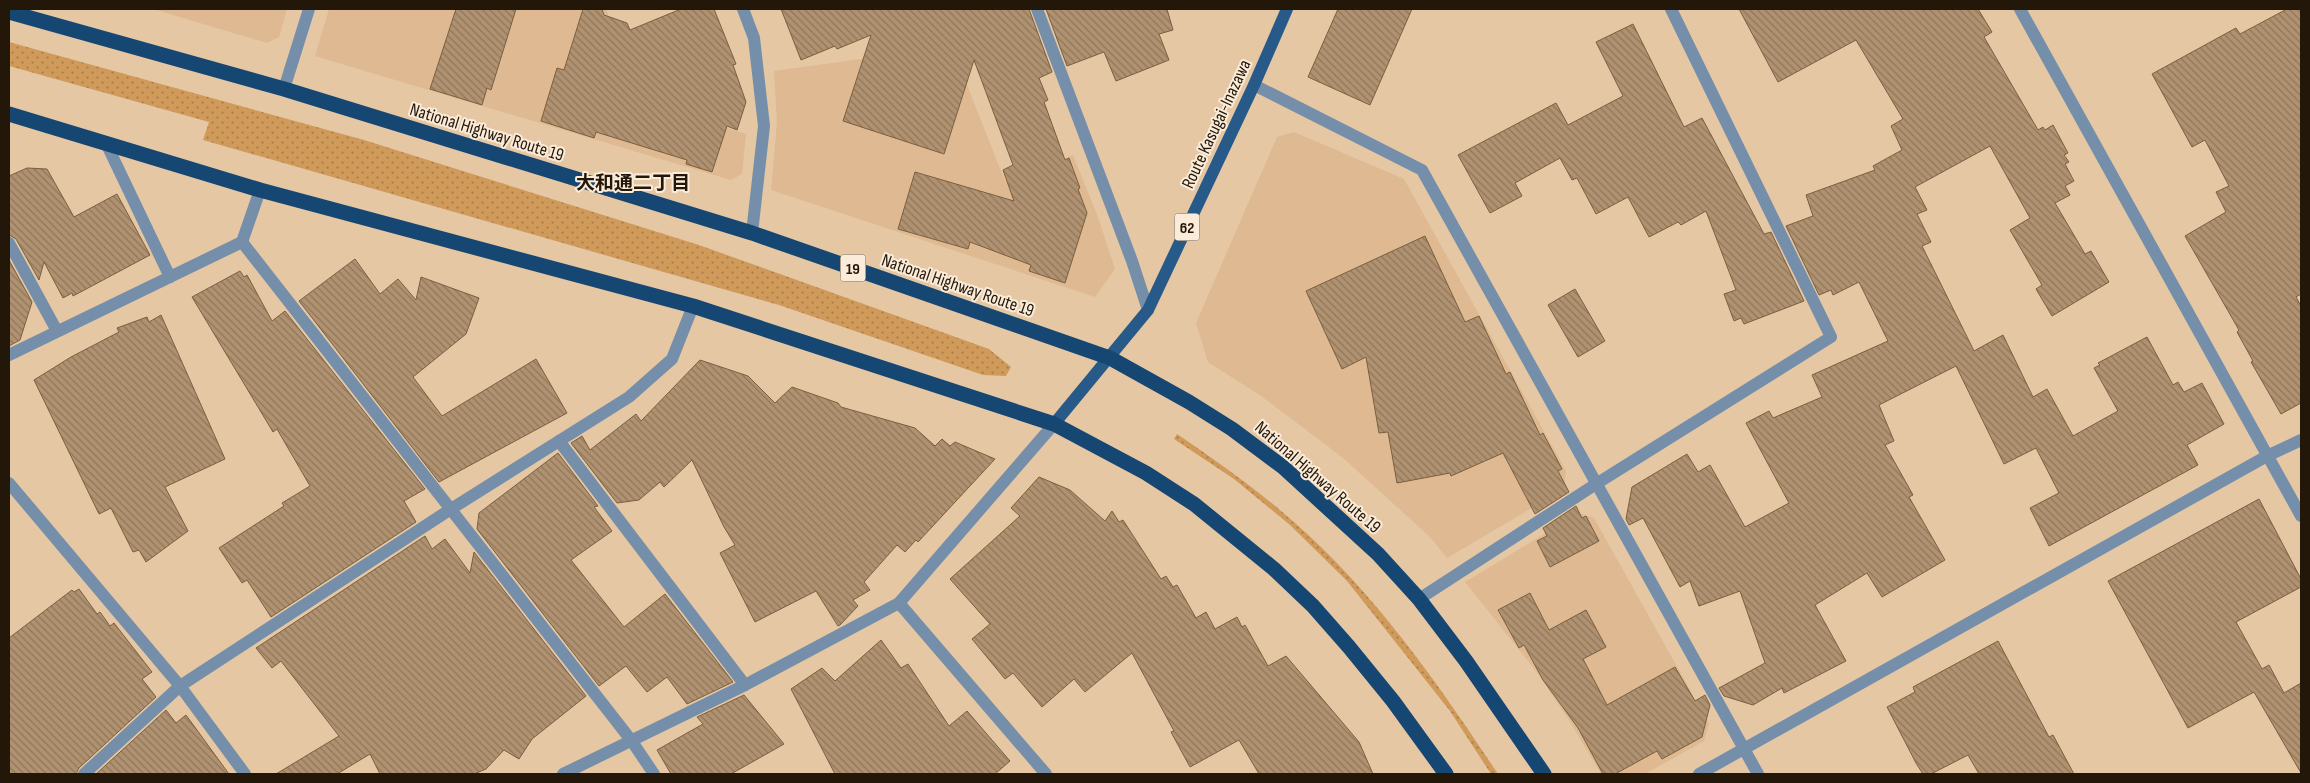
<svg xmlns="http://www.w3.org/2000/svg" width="2310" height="783" viewBox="0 0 2310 783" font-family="'Sofia Sans Condensed','Noto Sans JP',sans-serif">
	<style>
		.built { fill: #deb991 }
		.grass { fill: url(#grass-dots) }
		.building { fill: url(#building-back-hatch); stroke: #7a5f3f }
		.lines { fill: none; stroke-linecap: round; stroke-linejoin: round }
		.minor { stroke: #758faa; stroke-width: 12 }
		.major { stroke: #275a89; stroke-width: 12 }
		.highway { stroke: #164672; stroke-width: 15 }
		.labels { text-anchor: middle; stroke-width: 4; stroke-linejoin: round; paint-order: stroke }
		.shield { fill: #fbebd9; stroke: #635747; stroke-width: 1 }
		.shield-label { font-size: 16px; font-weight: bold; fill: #221709 }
		.street-label { font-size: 18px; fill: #221709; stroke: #fbebd9 }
		.neighbourhood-label { font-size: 19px; font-weight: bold; fill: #221709; stroke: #fbebd9 }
	</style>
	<defs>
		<pattern id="grass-dots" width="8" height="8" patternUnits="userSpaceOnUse" patternTransform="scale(1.25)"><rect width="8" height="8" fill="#d09a5a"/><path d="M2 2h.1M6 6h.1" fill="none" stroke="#a87d49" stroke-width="1.8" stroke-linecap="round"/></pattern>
		<pattern id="building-back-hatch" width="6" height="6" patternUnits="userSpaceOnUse" patternTransform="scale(1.25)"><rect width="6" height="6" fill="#b09271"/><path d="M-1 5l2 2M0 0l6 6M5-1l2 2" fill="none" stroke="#8f765b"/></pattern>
	</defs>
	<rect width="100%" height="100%" fill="#e6c7a4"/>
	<!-- built -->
	<g class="built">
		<path d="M153 9H287L279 37 267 43Z"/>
		<path d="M329 9H606L644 103 746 134 742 174 731 180 315 56Z"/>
		<path d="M897 54 963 75 1005 181 1073 155 1098 217 1115 269 1095 297 771 190 777 122 774 71Z"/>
		<path d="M1294 132 1404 179 1566 471 1564 489 1447 558 1430 537 1342 457 1261 396 1208 362 1196 323 1277 137Z"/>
		<path d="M1579 513 1594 518 1709 724 1704 741 1645 774H1601L1569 720 1536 671 1465 582Z"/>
	</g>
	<!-- grass -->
	<g class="grass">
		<path d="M9 42 364 140 699 245 989 349 1011 367 1006 376 983 375 779 305 203 140 209 122 9 66Z"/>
		<path d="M1177 434C1218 462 1258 490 1295 523 1376 594 1439 685 1498 774H1491L1450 711 1347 581 1290 525 1234 479 1174 439Z"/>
	</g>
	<!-- building -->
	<g class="building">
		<path d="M456 9H516L491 90 487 88 482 105 430 89Z"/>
		<path d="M583 9H602L604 15 627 23 630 30 681 9H714L736 64 733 65 746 102 737 130 727 126 712 172 686 164 687 160 596 132 594 138 541 121 557 68 564 70Z"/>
		<path d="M781 9H1029L1052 72 1039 78 1048 100 1044 102 1065 160 1069 158 1080 188 1078 189 1087 213 1065 283 1029 271 1031 265 970 242 968 249 898 229 915 172 1014 201 1003 170 1013 165 974 60 944 154 843 121 871 35 837 49 835 46 801 60Z"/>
		<path d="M1046 9H1167L1173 30 1159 34 1169 60 1116 81 1104 52 1067 66Z"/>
		<path d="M1338 9H1412L1370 105 1308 77Z"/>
		<path d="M1739 9H1978L1992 32 1984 37 2038 130 2043 127 2045 130 2053 125 2068 153 2064 155 2069 162 2065 164 2074 181 2065 186 2070 195 2055 203 2085 254 2091 251 2109 282 2052 316 2036 289 2042 285 2010 230 2030 218 1990 146 1915 187 1927 210 1917 214 1931 242 1922 246 1974 351 2003 335 2033 397 2047 389 2073 436 2118 411 2094 368 2100 365 2098 363 2147 337 2173 385 2178 382 2184 392 2202 383 2224 424 2187 445 2198 465 2049 546 2030 508 2059 493 2036 448 2004 464 1956 366 1879 405 1894 441 1885 445 1913 495 1909 497 1945 560 1882 597 1867 573 1815 605 1846 661 1784 693 1782 688 1753 705 1724 696 1719 688 1765 663 1740 591 1699 606 1690 581 1680 587 1643 518 1629 525 1626 519 1632 487 1687 454 1698 472 1710 465 1745 527 1789 503 1746 423 1769 411 1773 418 1822 397 1812 375 1888 341 1859 282 1833 295 1831 290 1819 295 1786 226 1813 216 1806 195 1875 170 1873 166 1902 150 1891 126 1903 119 1856 40 1778 82Z"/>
		<path d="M2287 9H2301V294L2296 297 2301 306V403L2281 414 2251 362 2253 361 2237 332 2239 330 2185 236 2226 212 2216 192 2229 186 2205 140 2192 147 2152 74 2236 28 2240 34Z"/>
		<path d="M1633 24 1684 127 1702 118 1764 234 1771 232 1804 301 1744 324 1741 318 1734 321 1724 294 1736 290 1706 211 1681 225 1678 222 1649 237 1628 197 1596 214 1577 178 1572 180 1560 158 1515 183 1522 196 1490 213 1458 155 1556 103 1568 125 1623 96 1596 42Z"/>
		<path d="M27 168 47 169 74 217 117 194 150 255 73 296 72 293 63 298 44 262 39 280 16 239 9 235V176Z"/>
		<path d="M1425 236 1465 322 1479 316 1506 374 1510 372 1540 435 1543 433 1562 469 1558 471 1569 492 1535 514 1503 453 1451 476 1450 473 1397 483 1388 432 1379 433 1366 357 1342 369 1306 291Z"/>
		<path d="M355 259 380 294 398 279 416 300 421 277 479 298 466 334 413 377 442 416 536 359 567 413 439 482 299 301Z"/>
		<path d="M9 260 32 302 20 340 9 346Z"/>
		<path d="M240 271 244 277 247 275 272 321 285 311 425 489 404 501 416 522 271 617 247 580 242 583 219 548 284 506 282 503 310 486 277 429 273 432 192 297Z"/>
		<path d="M1575 289 1605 341 1578 357 1548 305Z"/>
		<path d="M161 315 225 459 165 487 188 531 146 562 139 550 133 552 111 508 99 514 34 380 71 357 119 332 117 328 147 317 149 322Z"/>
		<path d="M700 360 748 376 775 403 792 387 838 403 841 407 915 428 935 446 942 439 950 446 955 442 995 459 918 542 916 540 905 552 897 545 864 582 870 590 853 600 858 606 840 625 838 626 816 591 755 622 720 553 735 545 724 527 692 460 664 487 660 482 639 500 617 503 571 443 582 436 590 450 636 414 641 421Z"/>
		<path d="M558 453 598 506 594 507 612 531 571 560 624 627 665 594 733 682 687 704 667 677 647 692 626 666 599 686 477 529 479 513Z"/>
		<path d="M1039 477 1070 490 1105 521 1112 511 1119 522 1123 520 1161 579 1166 576 1173 587 1177 585 1196 618 1206 612 1215 629 1237 617 1242 627 1245 625 1268 666 1286 656 1359 742 1373 774H1259L1239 740 1190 767 1171 732 1174 731 1132 653 1085 692 1074 679 1042 707 1013 673 1005 679 972 639 990 624 950 579 1020 516 1011 508Z"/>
		<path d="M2259 499 2301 579V587L2236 622 2262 669 2269 665 2284 693 2301 683V773L2254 692 2188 728 2108 581Z"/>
		<path d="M1576 506 1582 518 1586 516 1599 541 1550 567 1537 541 1547 536 1543 528Z"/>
		<path d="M425 536 432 549 445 539 470 573 474 552 586 696 532 739 519 759 504 750 486 769 474 774H380L370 754 337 774H276L339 736 281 661 272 668 256 648Z"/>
		<path d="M79 589 97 614 100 612 110 626 114 623 152 672 142 679 156 697 79 768 76 774H9V638L72 590 74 592Z"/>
		<path d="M1530 593 1549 630 1586 610 1606 647 1583 659 1607 705 1675 667 1695 701 1705 695 1710 705 1702 737 1662 759 1657 751 1615 774H1603L1578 728 1543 680 1524 645 1519 648 1498 610Z"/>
		<path d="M881 640 901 668 908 664 949 726 967 711 1010 761 995 774H835L791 689 822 668 835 681Z"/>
		<path d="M1998 641 2049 737 2053 735 2074 774H1979L1968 755 1931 774H1923L1916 763 1887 707 1915 692 1913 687Z"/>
		<path d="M744 695 784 744 731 774H671L657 750 703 724 697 717Z"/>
		<path d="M166 710 176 723 186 715 229 774H96Z"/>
	</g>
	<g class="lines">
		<!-- minor -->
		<g class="minor">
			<path d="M743 9 754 38 764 126 752 233"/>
			<path d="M1037 9 1132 261 1148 310"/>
			<path d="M2020 9 2301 516"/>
			<path d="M1254 85 1422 170 1758 774"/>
			<path d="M284 89 309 9"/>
			<path d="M106 143 170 277"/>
			<path d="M242 242 631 740 654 774"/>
			<path d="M9 243 57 331"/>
			<path d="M9 355 242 242 260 190"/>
			<path d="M559 441 745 685"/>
			<path d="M9 483 180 686 245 774"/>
			<path d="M1419 599 1596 484 1831 337 1671 9"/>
			<path d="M899 603 1046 774"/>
			<path d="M84 774 180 686 451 509 629 397 672 359 693 306"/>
			<path d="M563 774 745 685 899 603 1054 424"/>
			<path d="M1699 774 2267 456 2301 440"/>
		</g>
		<!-- major -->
		<path class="major" d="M1054 424 1148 310 1254 85 1287 9"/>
		<!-- highway -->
		<g class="highway">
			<path d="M9 12 284 89 752 233 1110 358 1189 402 1232 429 1283 467 1378 554 1419 599 1466 661 1544 774"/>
			<path d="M9 114 260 190 693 306 1054 424 1146 473 1194 504 1274 569 1313 606 1349 647 1393 701 1446 774"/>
		</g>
	</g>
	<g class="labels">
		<!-- shield labels -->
		<g class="shield">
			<rect x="1174.5" y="213.5" width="25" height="27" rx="4"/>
			<rect x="840.5" y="254.5" width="25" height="27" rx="4"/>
		</g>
		<g class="shield-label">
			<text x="1187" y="233">62</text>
			<text x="853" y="274">19</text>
		</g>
		<!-- street labels -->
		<g class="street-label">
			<text transform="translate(1216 124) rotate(-65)" y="6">Route Kasugai-Inazawa</text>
			<text transform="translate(487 132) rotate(17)" y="6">National Highway Route 19</text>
			<text transform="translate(958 285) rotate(19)" y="6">National Highway Route 19</text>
			<text transform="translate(1318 477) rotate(41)" y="6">National Highway Route 19</text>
		</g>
		<!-- neighbourhood labels -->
		<g class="neighbourhood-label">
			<text x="633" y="189">大和通二丁目</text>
		</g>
	</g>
	<!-- border -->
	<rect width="2310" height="783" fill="none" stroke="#221709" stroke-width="20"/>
</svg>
